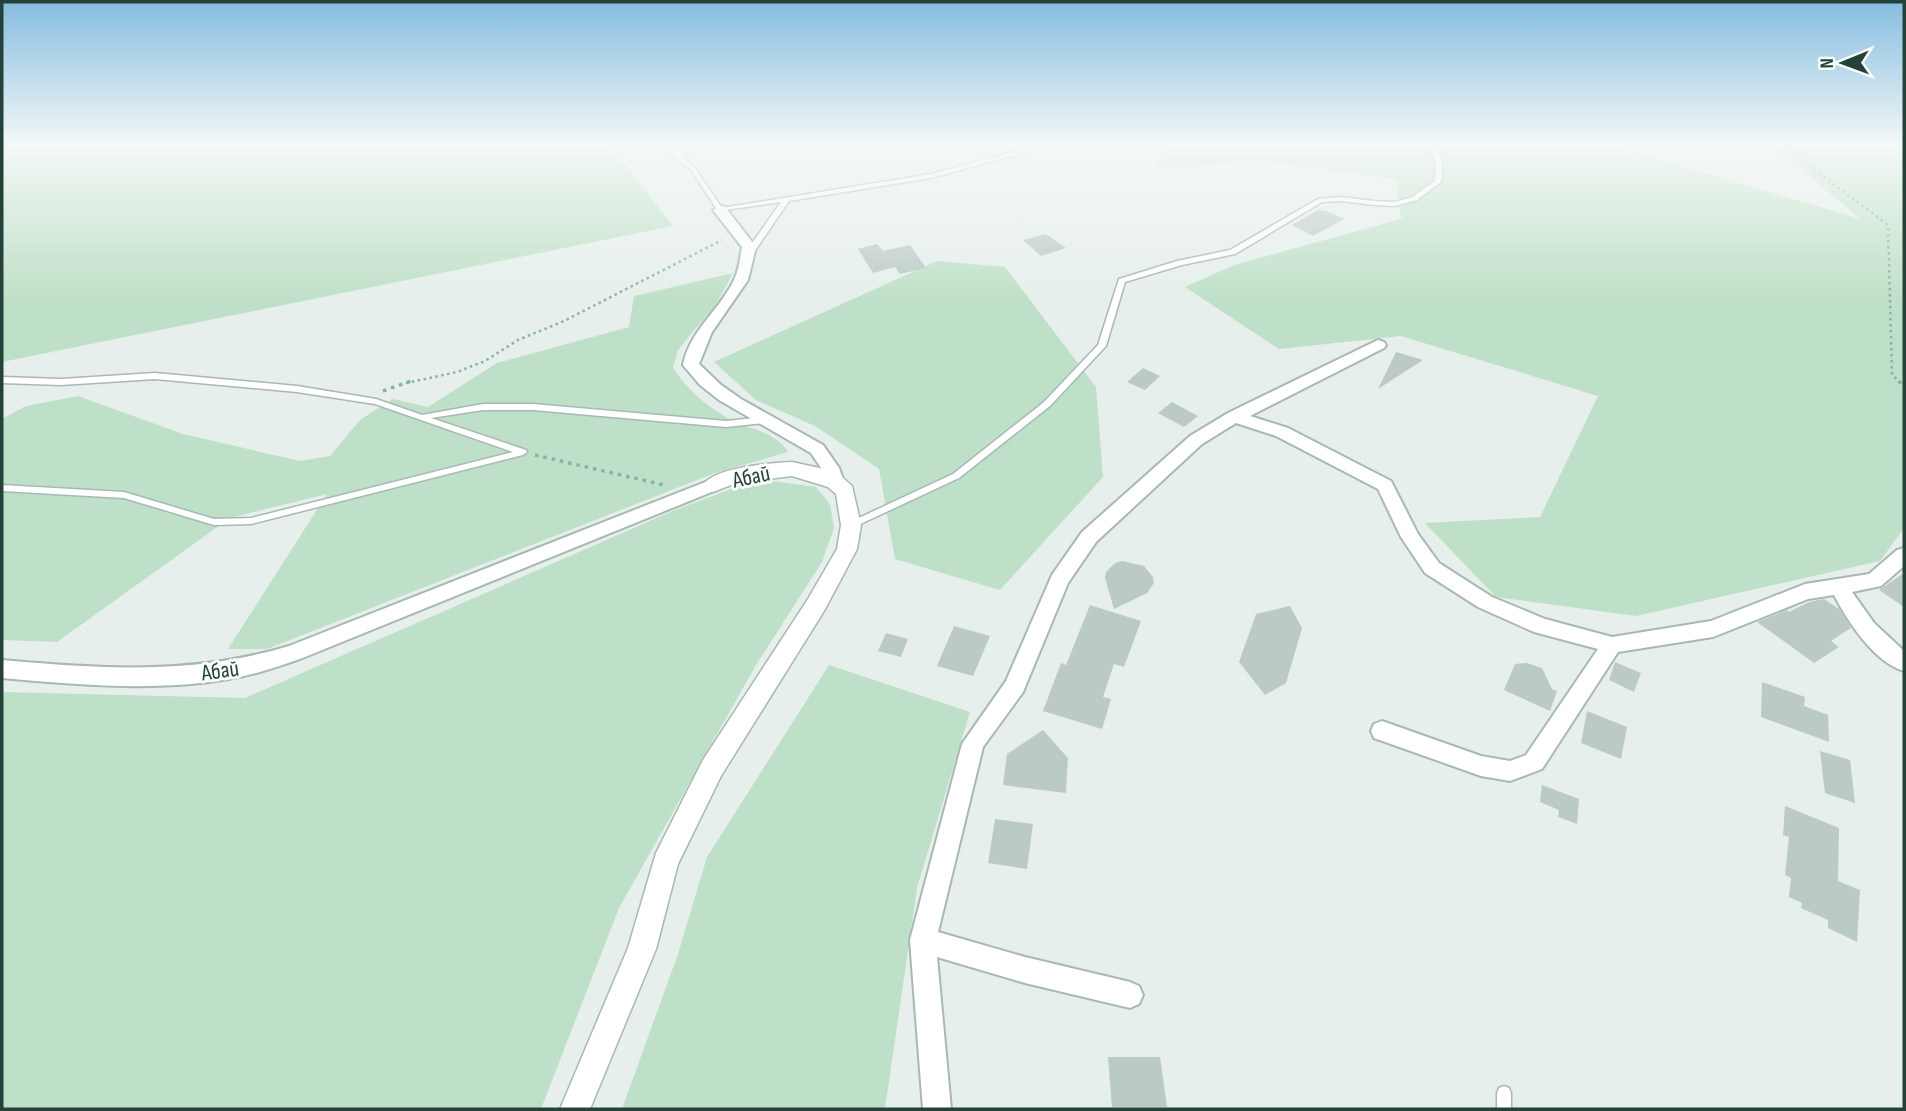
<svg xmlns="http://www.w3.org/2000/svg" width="1906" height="1111" viewBox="0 0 1906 1111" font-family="'Sofia Sans Condensed',sans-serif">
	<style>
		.green { fill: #bfe0c8 }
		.building { fill: #bbcac4 }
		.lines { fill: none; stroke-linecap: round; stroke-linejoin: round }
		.service-casing { stroke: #a8b8b2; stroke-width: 3 }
		.minor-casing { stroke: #a8b8b2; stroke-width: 4 }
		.tertiary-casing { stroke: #a8b8b2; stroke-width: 3 }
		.path-far1 { stroke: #86b3a5; stroke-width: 2.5; stroke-dasharray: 2.5 3.5; stroke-linecap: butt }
		.path { stroke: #86b3a5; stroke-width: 3.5; stroke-dasharray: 3.5 5; stroke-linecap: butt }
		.service { fill: #fff; fill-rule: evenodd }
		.minor { fill: #fff; fill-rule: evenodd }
		.tertiary { fill: #fff; fill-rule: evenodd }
		.labels { text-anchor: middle; stroke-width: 6; stroke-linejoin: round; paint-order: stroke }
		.street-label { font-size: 23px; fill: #24423a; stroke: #f7fbf9 }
	</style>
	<rect width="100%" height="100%" fill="#e6efeb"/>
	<!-- green -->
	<g class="green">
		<path d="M2 144H609L673 226 2 362Z"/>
		<path d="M1164 144H1606L1861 219 1769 144H1904V528L1880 561 1636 616 1496 597 1425 523 1540 517 1598 396 1401 336 1279 349 1185 287 1234 265 1401 219 1397 179 1258 160 1157 169Z"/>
		<path d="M937 261 1005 267 1096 387 1103 477 1000 590 895 559 879 469 815 426 756 400 714 362Z"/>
		<path d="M733 273 716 304 678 350 673 368C686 388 704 404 726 417 745 428 777 432 788 452L715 473 267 649H228L327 494 230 518 57 642 2 640V419L26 406 78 396 183 434 300 461 330 456 360 420 393 399 428 407 497 363 629 327 634 296Z"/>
		<path d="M772 481 816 487 830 504 834 528 822 562 756 665 619 908 541 1109H2V692L245 698 675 510 739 486Z"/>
		<path d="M829 665 970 712 917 888 885 1109H622L678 954 707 857Z"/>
	</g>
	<!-- building -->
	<g class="building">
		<path d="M1318 210 1326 211 1344 219 1313 236 1292 225Z"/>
		<path d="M1046 234 1066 248 1041 256 1023 240Z"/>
		<path d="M877 244 883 251 910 245 926 268 900 274 895 267 873 273 858 249Z"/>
		<path d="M1396 352 1423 360 1378 389Z"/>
		<path d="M1143 368 1160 376 1145 390 1127 382Z"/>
		<path d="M1172 402 1198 416 1184 427 1158 413Z"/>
		<path d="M1122 561 1144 566 1153 577 1154 583 1147 593 1114 609 1105 578 1106 572 1115 563Z"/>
		<path d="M1904 573V607L1879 590Z"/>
		<path d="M1824 599 1839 609 1851 628 1831 641 1839 647 1814 663 1757 622 1787 610 1789 612 1809 602Z"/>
		<path d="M1090 605 1141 621 1124 667 1114 664 1103 697 1111 699 1102 729 1043 711 1061 663 1066 665Z"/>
		<path d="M1290 606 1302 628 1286 683 1265 695 1239 662 1256 614Z"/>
		<path d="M954 626 990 636 973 676 937 666Z"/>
		<path d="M886 633 908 639 901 657 878 651Z"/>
		<path d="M1615 662 1641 673 1634 692 1609 680Z"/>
		<path d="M1527 663 1542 668 1552 689 1557 691 1550 711 1504 690 1515 664Z"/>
		<path d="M1762 682 1805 697 1804 706 1828 715 1829 742 1761 717Z"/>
		<path d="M1587 711 1627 727 1621 759 1581 743Z"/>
		<path d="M1043 730 1068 758 1066 793 1003 785 1007 754Z"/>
		<path d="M1820 751 1850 760 1855 803 1825 793Z"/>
		<path d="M1542 785 1579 799 1577 824 1558 817 1559 810 1540 802Z"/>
		<path d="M1785 806 1839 828 1838 881 1860 890 1857 942 1828 928V920L1801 908 1802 903 1789 897 1791 878 1785 875 1789 837 1783 835Z"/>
		<path d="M995 819 1033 824 1027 869 988 863Z"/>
		<path d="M1108 1057H1160L1167 1107H1112Z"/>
	</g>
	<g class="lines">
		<!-- service casing -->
		<g class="service-casing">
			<g id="service">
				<path d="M661 144H668L678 152 710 144H722L681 155 695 168 722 208 931 174 1043 144H1055L931 178 789 201 750 258H747L743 256 781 202 718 211 691 170 673 156Z"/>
				<path d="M1428 144H1434C1442 157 1444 167 1441 182L1417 200 1395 206 1374 205 1341 201 1322 202 1235 254 1182 265 1125 282 1106 346 1050 406 959 478 854 527H848L846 525 848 523 953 474 1044 402 1098 345 1119 279 1177 261 1230 250 1318 199 1341 197 1374 201 1395 202 1412 197 1435 181 1436 162Z"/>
				<path d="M1702 144H1732L1717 149Z"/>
				<path d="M155 373 297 386 376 399 422 415 483 404H533L726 421 765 417 769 420 765 423 726 427 533 410H483L431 418 526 450 527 452 523 455 251 524 214 525 124 498 2 491V485L124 492 214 519 251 518 513 452 375 404 297 392 155 379 61 385 2 383V377L61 379Z"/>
				<path d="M1504 1086 1509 1088 1511 1093V1109H1497V1093L1499 1088Z"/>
			</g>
		</g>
		<!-- minor casing -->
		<g class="minor-casing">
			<g id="minor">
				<path d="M720 206 725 207 756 247 748 280 712 332 699 364 721 385 741 399 823 445 839 468 844 482 841 486H829L821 468 811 453 719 400 700 385 683 365C690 330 719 311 734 280 739 270 740 258 742 247L713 210Z"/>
				<path d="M1378 340 1384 342 1386 345 1384 348 1250 416 1288 428 1391 481 1418 534 1439 563 1492 597 1545 619 1612 637 1711 621 1805 584 1869 574 1897 550 1904 548V566L1881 586 1852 592 1874 623 1904 651V671C1874 662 1848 622 1834 595L1808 599 1713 637 1618 652 1542 769 1510 781 1481 776 1374 738 1371 731 1374 724 1382 721 1481 756 1510 761 1526 755 1598 649 1534 632 1478 607 1425 573 1401 537 1378 489 1276 436 1236 423 1202 444 1096 542 1068 583 1023 692 983 747 938 932 1025 957 1130 982 1139 986 1143 995 1139 1004 1130 1008 1025 983 937 957 951 1109H923L910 940 962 744 1006 681 1052 575 1082 532 1190 436 1228 413Z"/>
				<path d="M713 479 719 481 722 485 719 489 300 659C282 665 263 672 244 676 166 693 80 685 2 678V660C101 669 193 675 289 646Z"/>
			</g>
		</g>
		<!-- tertiary casing -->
		<g class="tertiary-casing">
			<path id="tertiary" d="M792 462 824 469 842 477 852 486 861 525 857 549 824 611 721 776 678 864 656 949 590 1109H560L628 948 656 853 703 760 808 599 837 549 841 525 836 494 828 487 792 476 736 483 713 492 706 490 703 485C715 467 771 463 792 462Z"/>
		</g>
		<!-- path-far1 -->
		<g class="path-far1">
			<path d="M1780 144 1888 225 1892 374 1900 383"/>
			<path d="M406 383 457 372 485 361 518 340 564 321 722 240"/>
		</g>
		<!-- path -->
		<g class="path">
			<path d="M1899 381 1904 387"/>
			<path d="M383 391 411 381"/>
			<path d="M535 455 664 485"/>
		</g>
		<!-- service -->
		<use href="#service" class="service"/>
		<!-- minor -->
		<use href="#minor" class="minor"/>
		<!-- tertiary -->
		<use href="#tertiary" class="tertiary"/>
	</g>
	<!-- sky -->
	<linearGradient id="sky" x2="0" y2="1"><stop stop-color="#84bce0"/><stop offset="0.48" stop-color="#f4f8f6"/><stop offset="1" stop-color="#f4f8f6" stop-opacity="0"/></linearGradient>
	<rect width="1906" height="300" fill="url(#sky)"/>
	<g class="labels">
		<!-- street labels -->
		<g class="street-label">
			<text transform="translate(751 476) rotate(-12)" y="8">Абай</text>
			<text transform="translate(220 670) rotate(-8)" y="8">Абай</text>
		</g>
	</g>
	<!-- border -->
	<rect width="1906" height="1111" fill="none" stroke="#24423a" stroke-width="7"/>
	<!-- north arrow -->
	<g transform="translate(1843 63) rotate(269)" stroke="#f7fbf9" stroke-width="5" paint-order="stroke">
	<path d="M0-5L12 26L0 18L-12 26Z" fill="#24423a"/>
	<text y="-10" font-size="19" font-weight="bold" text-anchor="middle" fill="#24423a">N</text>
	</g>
</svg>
